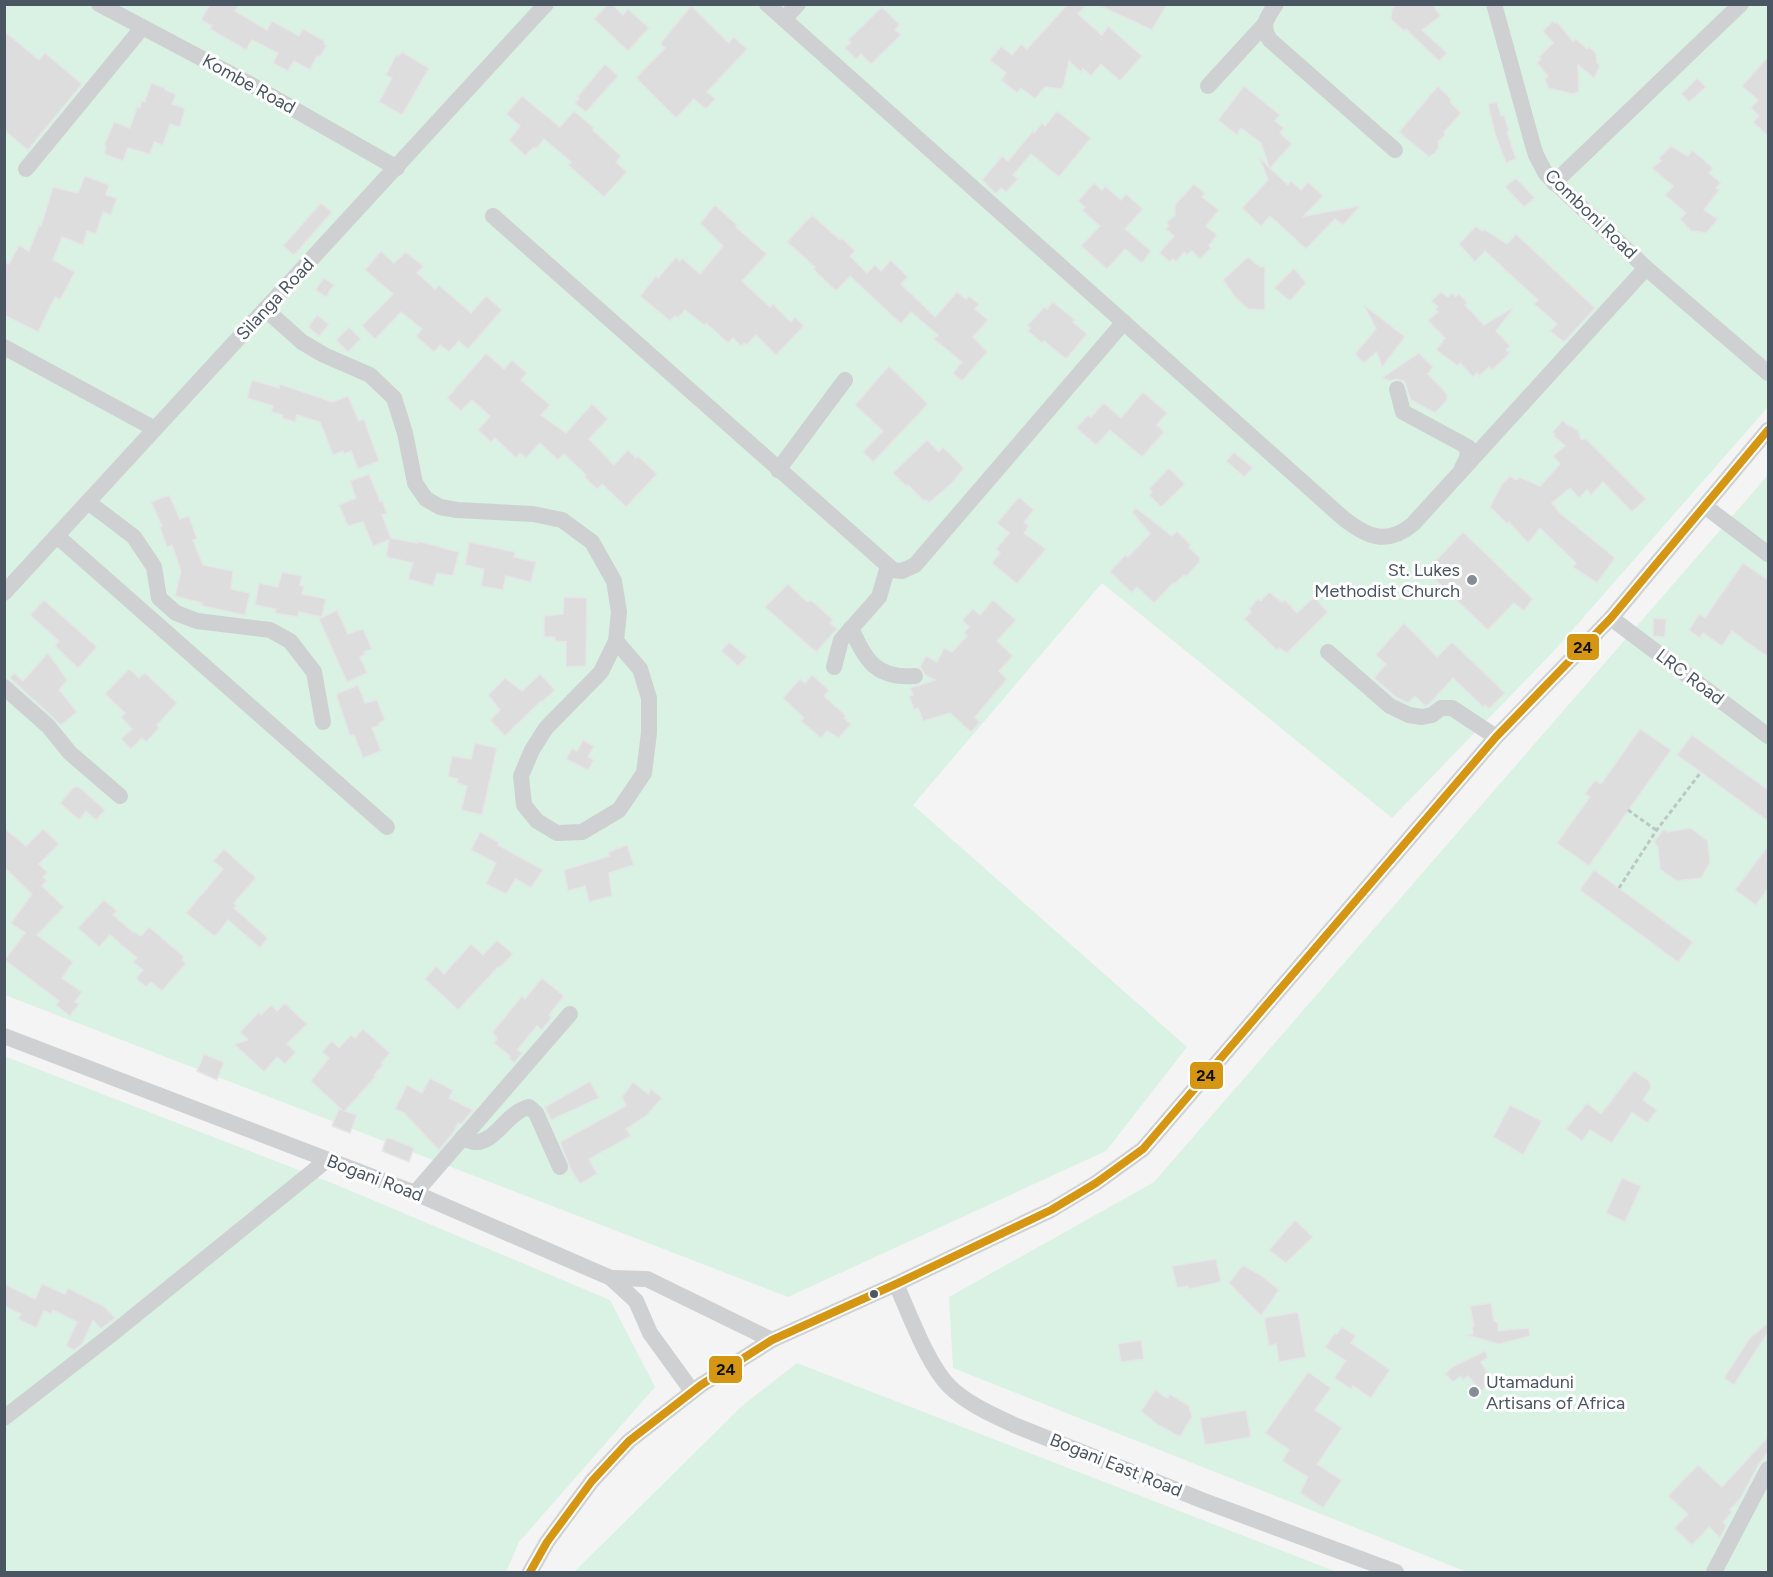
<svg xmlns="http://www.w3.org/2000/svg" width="1773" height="1577" viewBox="0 0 1773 1577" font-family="Figtree,sans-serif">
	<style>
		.green { fill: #d9f2e3 }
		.building { fill: #ddddde; stroke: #e5e6e7; stroke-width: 1.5 }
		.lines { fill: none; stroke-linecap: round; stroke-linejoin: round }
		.path { stroke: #bcc7c4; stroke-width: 3; stroke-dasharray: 4.5 3; stroke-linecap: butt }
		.minor { stroke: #ced0d2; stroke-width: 16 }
		.bus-1-casing { stroke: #fff; stroke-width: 12 }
		.bus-1 { stroke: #d49613; stroke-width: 8 }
		.poi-dot { fill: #868d94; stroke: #fff; stroke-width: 2 }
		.bus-dot { fill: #4a5661; stroke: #fff; stroke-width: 2 }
		.labels { text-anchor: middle; stroke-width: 6; stroke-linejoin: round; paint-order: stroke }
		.street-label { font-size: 18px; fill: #4a5661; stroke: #fff }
		.poi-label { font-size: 18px; fill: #4a5661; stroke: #fff; text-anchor: end }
		.line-badge { stroke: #fff; stroke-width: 2 }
		.pale-badge-label { font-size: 16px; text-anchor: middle; font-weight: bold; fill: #111 }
	</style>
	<rect width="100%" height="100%" fill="#f4f4f4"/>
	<!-- green -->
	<g class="green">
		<path d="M4 5H1768V407L1553 652 1392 818 1102 583 913 805 1187 1047 1106 1151 788 1297 5 995Z"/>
		<path d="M1768 475V1572H1467L953 1368 949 1297 1154 1182Z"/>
		<path d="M4 1056 332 1183 610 1300 655 1387 519 1542 506 1572H5Z"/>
		<path d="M797 1363 1337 1572H574L743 1405Z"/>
	</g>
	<!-- building -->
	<g class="building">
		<path d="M210 4H239L235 11 267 30 272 21 299 36 303 29 325 41 324 44 327 45 320 57 317 56 310 70 294 61 288 71 273 63 278 53 252 40 246 50 210 29 212 26 201 20Z"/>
		<path d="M608 4H612L623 15 628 9 649 28 628 51 594 19Z"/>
		<path d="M1068 4H1087L1078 14 1102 35 1108 26 1142 56 1120 81 1101 64 1091 76 1083 69 1081 72 1069 61 1064 84 1061 89 1045 87 1035 99 1021 88 1017 93 1001 80 1006 73 990 60 1001 46 1012 55 1021 44 1027 49Z"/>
		<path d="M1096 4H1167L1152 30Z"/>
		<path d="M1397 4H1432L1441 16 1422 30 1447 53 1439 61 1406 29 1404 31 1391 19 1392 9Z"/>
		<path d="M691 6 729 43 734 37 747 49 707 92 715 99 706 109 694 99 676 118 636 78 665 48 660 44Z"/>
		<path d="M882 7 900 25 895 30 901 35 871 64 861 54 856 59 845 48 851 42 848 40Z"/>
		<path d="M1553 21 1555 23 1557 22 1573 41 1576 39 1587 49 1589 47 1596 53 1597 62 1600 66 1594 78 1578 65 1579 92 1573 94 1548 88 1545 79 1548 76 1537 63 1541 59 1539 57 1553 43 1543 31Z"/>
		<path d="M4 31 39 60 45 53 82 84 28 150 4 130Z"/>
		<path d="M402 52 429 68 402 115 379 102 392 78 386 75 396 55 398 56Z"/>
		<path d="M1768 57V136L1753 122 1759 116 1751 108 1758 100 1742 86Z"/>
		<path d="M605 64 618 76 586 112 575 103 579 98 577 97Z"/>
		<path d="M1697 78 1706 87 1689 102 1681 94Z"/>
		<path d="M151 83 165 88V90L176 94 172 104 185 108 180 127 170 124 163 145 154 142 150 154 128 148 123 161 104 154 106 147 104 146 114 122 130 128 137 107 140 108 141 101 145 102Z"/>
		<path d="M1244 86 1280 115 1275 121 1284 128 1280 133 1292 144 1270 168 1288 185 1291 181 1301 190 1308 182 1323 196 1304 216 1360 206 1343 225 1335 219 1306 249 1270 216 1261 226 1242 208 1268 180 1259 157 1269 167 1261 143 1241 128 1237 135 1218 120Z"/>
		<path d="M1438 86 1451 99 1450 102 1461 113 1444 132 1445 135 1438 142 1439 147 1436 152 1429 157 1399 132Z"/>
		<path d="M522 96 560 127 574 111 594 128 593 130 621 156 616 162 627 172 604 197 568 165 571 162 544 139 536 149 534 147 525 156 509 140 520 126 506 114Z"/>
		<path d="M1497 102 1501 116 1504 115 1509 131 1507 132 1516 159 1506 163 1495 134 1488 104Z"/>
		<path d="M1057 111 1091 138 1059 177 1031 154 1013 175 1018 179 1006 192 1001 188 996 194 982 180 1002 156 1008 161 1033 131 1034 133 1042 123 1045 126Z"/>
		<path d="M1671 146 1688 156 1692 150 1713 168 1709 173 1721 183 1716 188 1719 190 1704 210 1718 219 1706 233 1691 231 1680 219 1686 213 1665 195 1673 186 1652 168 1661 161 1659 158Z"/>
		<path d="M85 176 109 185 106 195 117 198 111 215 103 212 96 234 87 231 83 245 62 237 53 260 75 272 60 300 55 297 38 332 4 315V262L9 264 19 245 29 251 39 225 41 226 53 187 78 193Z"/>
		<path d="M1516 178 1535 198 1524 207 1505 187Z"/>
		<path d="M1094 183 1102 190 1105 186 1121 200 1126 194 1143 209 1125 229 1151 251 1142 263 1125 249 1107 269 1081 246 1100 226 1082 210 1085 207 1078 201Z"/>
		<path d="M1194 184 1205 194 1202 197 1219 210 1206 226 1217 235 1209 245 1211 248 1200 259 1192 251 1187 255 1184 252 1176 262 1173 259 1170 262 1159 253 1174 236 1166 229 1169 226 1167 222 1175 215V205Z"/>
		<path d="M321 203 332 212 294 255 283 246Z"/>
		<path d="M715 205 737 225 736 227 767 254 742 281 770 307 773 304 791 322 795 317 804 326 776 355 756 335 747 345 744 343 741 346 733 338 728 343 706 323 704 325 685 310 678 318 675 316 670 321 640 296 656 276 658 278 676 257 680 261 682 258 700 274 723 246 700 223Z"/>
		<path d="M812 215 840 240 842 238 855 251 850 256 867 273 875 265 881 271 891 260 908 277 901 284 935 317 957 292 966 299 969 296 979 304 975 309 988 320 973 337 987 352 962 381 953 373 962 362 934 339 938 335 911 312 901 324 850 276 836 291 813 269 815 267 787 242Z"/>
		<path d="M1476 226 1482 231 1484 229 1507 244 1516 234 1595 308 1564 342 1550 331 1557 324 1534 304 1538 300 1485 251 1475 262 1459 244Z"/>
		<path d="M381 251 394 263 406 252 423 266 417 273 435 289 439 285 471 313 486 296 502 310 468 349 459 341 449 352 440 345 434 352 416 336 422 329 401 312 375 339 362 326 393 294 365 270Z"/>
		<path d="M1248 257 1260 267 1265 266V310L1248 309 1234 296 1223 280Z"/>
		<path d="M1294 268 1306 283 1290 301 1274 288Z"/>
		<path d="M324 278 334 285 326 297 315 290Z"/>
		<path d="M1441 292 1448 297 1452 293 1455 297 1459 294 1468 303 1465 305 1484 325 1512 308 1513 309 1496 331 1510 346 1506 350 1510 353 1492 370 1489 367 1479 376 1477 373 1473 377 1460 363 1458 366 1436 350 1445 338 1428 321 1438 312 1435 309 1438 307 1431 301Z"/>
		<path d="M1053 302 1075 320 1073 322 1087 334 1066 359 1044 341 1042 343 1028 331 1030 328 1027 326 1044 307 1047 309Z"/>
		<path d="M1364 305 1405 337 1382 367 1377 352 1364 363 1355 354 1376 329Z"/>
		<path d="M317 315 329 324 319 336 308 327Z"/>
		<path d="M349 327 361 339 348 352 336 340Z"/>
		<path d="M486 353 504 369 512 360 527 373 521 380 550 405 541 415 566 433 592 404 608 419 589 439 614 465 628 450 636 458 638 456 657 474 626 507 602 484 597 489 584 477 586 475 564 454 558 460 540 443 526 458 520 453 516 458 495 438 491 442 478 430 490 416 472 400 461 411 447 398Z"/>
		<path d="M1419 353 1433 367 1428 374 1447 394V400L1435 413 1411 400 1404 381 1395 379 1390 381 1382 378Z"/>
		<path d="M889 366 928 404 873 462 863 452 883 431 855 405Z"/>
		<path d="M252 380 279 388 280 384 332 402 348 396 359 421 364 419 379 461 358 469 351 451 344 454 343 451 333 455 320 422 297 415 295 422 282 418 283 415 271 412 273 406 247 398Z"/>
		<path d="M1143 392 1167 413 1157 425 1164 432 1142 457 1110 430 1096 445 1076 428 1088 415 1091 417 1104 403 1121 418Z"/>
		<path d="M1563 420 1569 426H1571L1578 431 1581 439H1586L1646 499 1632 512 1603 482 1591 495 1587 490 1579 498 1570 488 1552 503 1560 513 1615 558 1597 583 1573 567 1576 563 1540 528 1528 543 1509 522 1507 524 1490 507 1502 484 1510 476 1517 480 1519 477 1540 486 1560 464 1553 456 1565 446 1554 436 1555 434 1552 432Z"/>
		<path d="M927 440 939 452 943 447 964 468 952 483 929 503 926 500 924 501 908 485 907 487 893 473Z"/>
		<path d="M1234 452 1253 468 1244 477 1226 461Z"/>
		<path d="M1169 468 1185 484 1161 507 1149 495 1152 492 1149 489Z"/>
		<path d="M369 474 380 501 382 500 387 513 382 515 391 538 417 543V541L459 552 453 576 437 573 433 586 408 579 413 563 386 557 389 540 373 546 363 522 348 526 339 505 356 498 350 481Z"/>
		<path d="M169 495 180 519 189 516 197 539 193 540 203 565 233 571 231 589 250 593 245 615 202 606V603L175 596 181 571 172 545 167 547 160 527 162 526 151 502Z"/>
		<path d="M1019 497 1034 510 1024 522 1029 526 1024 533 1046 549 1017 584 992 563 1000 553 996 549 1009 533 997 523Z"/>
		<path d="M1136 508 1172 536 1177 531 1191 545 1189 548 1200 558 1199 560 1200 561 1186 577 1184 575 1174 584 1173 583 1154 603 1137 587 1132 593 1110 572 1125 555 1128 557 1150 534 1132 512Z"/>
		<path d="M1463 532 1533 599 1524 611 1514 603 1488 630 1426 571Z"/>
		<path d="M469 542 515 552 514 557 536 562 531 582 506 576 503 590 481 586 484 569 465 565Z"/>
		<path d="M1743 563 1768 580V657L1732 631 1722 646 1703 633 1700 638 1689 630 1699 614 1705 618Z"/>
		<path d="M282 572 302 576 300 585 304 586 302 594 326 599 322 617 299 612 298 617 275 613 276 609 255 605 259 583 278 587Z"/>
		<path d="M788 584 804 599 808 602 811 600 833 620 830 623 837 629 816 652 765 607Z"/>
		<path d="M1269 592 1282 602 1285 600 1297 613 1314 597 1328 612 1287 653 1279 648 1277 650 1244 619 1251 612 1249 609 1258 599 1261 601Z"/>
		<path d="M564 597 587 598 586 666 566 667V642L555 641V637H544V616L563 614Z"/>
		<path d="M44 600 97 647 78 668 55 646 59 641 30 615Z"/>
		<path d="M993 600 1016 620 997 641 1013 656 999 671 1007 679 975 717 980 722 971 732 950 713 923 721 918 708 914 710 909 696 913 695 910 688 935 680 925 675 920 667 926 656 937 662 944 648 952 652 967 636 964 633 969 627 962 620 973 609 980 615Z"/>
		<path d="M337 610 348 634 363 629 372 649 364 652 365 655 360 657 367 673 347 682 319 619Z"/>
		<path d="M1653 618 1666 619 1665 637 1653 636Z"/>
		<path d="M1404 623 1437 657 1452 642 1505 693 1489 709 1485 705 1483 707 1453 678 1428 705 1425 706 1415 696 1408 703 1396 697 1374 678 1386 664 1376 655Z"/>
		<path d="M729 642 747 657 738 666 721 651Z"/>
		<path d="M48 653 67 680 59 690 77 712 61 725 10 678 14 673 23 681Z"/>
		<path d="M129 669 139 678 145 673 177 703 157 725 159 728 146 742 142 738 131 749 121 739 132 729 121 717 125 713 105 694Z"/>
		<path d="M540 674 555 690 542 702 541 701 505 736 490 720 500 710 488 695 505 678 522 691Z"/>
		<path d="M812 675 829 690 824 696 846 716 844 718 851 724 839 738 827 731 821 738 801 721 804 718 783 698 800 679 805 683Z"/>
		<path d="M358 685 365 703 377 700 385 720 379 723 380 725 372 728 381 751 363 758 354 735 350 736 336 694Z"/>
		<path d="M1640 729 1671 750 1589 866 1557 843 1590 797 1585 794 1595 780 1601 784Z"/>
		<path d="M1692 735 1768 790V821L1677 755Z"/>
		<path d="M583 740 594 746 588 757 594 760 588 770 566 759 572 748 577 751Z"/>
		<path d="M475 743 497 748 482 815 461 810 467 786 457 783 458 779 448 777 452 756 471 759Z"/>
		<path d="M74 787H79L105 810 96 820 86 811 79 820 60 803Z"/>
		<path d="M4 828 26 846 43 829 59 844 39 864 47 872 43 877 47 881 42 886 64 907 37 935 73 962 62 978 82 992 75 1002 79 1004 70 1016 56 1005 59 1001 5 960 25 933 11 923 32 894 4 867Z"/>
		<path d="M1690 828 1708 841 1710 863 1701 878 1677 881 1660 869 1658 847 1654 842 1664 829 1667 832Z"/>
		<path d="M480 832 499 842 498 845 543 870 531 888 516 879 506 894 486 884 496 863 471 850Z"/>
		<path d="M627 845 634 865 609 873 612 896 589 902 585 886 568 891 564 870 610 856 608 852Z"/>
		<path d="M1768 846V888L1756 905 1735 890Z"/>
		<path d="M224 849 256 878 234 903 237 906 234 908 268 938 260 948 228 920 219 932 214 936 186 913 223 869 213 861Z"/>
		<path d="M1594 870 1693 942 1678 962 1580 890Z"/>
		<path d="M104 900 117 911 113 915 134 933 135 932 141 936 149 927 184 957 182 960 186 963 162 991 151 982 146 987 136 978 143 970 133 962 137 958 110 935 99 947 78 928Z"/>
		<path d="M497 940 513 954 499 968 498 967 458 1010 425 979 436 966 444 974 471 944 483 955Z"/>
		<path d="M542 978 564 996 549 1015 552 1017 542 1030 537 1026 517 1050 522 1053 514 1063 508 1058 510 1056 494 1043 497 1038 492 1033 522 996 525 999Z"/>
		<path d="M285 1003 307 1024 287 1044 296 1052 285 1064 277 1057 264 1072 234 1044 248 1040 240 1032 259 1012 261 1015 271 1005 277 1011Z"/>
		<path d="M363 1029 390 1053 381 1063 383 1065 374 1075 376 1076 345 1111 357 1115 350 1133 332 1126 339 1108 342 1110 311 1081 329 1058 322 1052 332 1041 339 1048 351 1035 355 1038Z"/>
		<path d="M204 1054 224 1062 217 1080 197 1071Z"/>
		<path d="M1634 1071 1649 1081 1651 1087 1643 1100 1657 1110 1647 1123 1632 1112 1612 1143 1590 1130 1582 1141 1566 1129 1587 1103 1601 1114Z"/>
		<path d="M430 1078 453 1090 449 1098 473 1110 461 1124 458 1123 453 1133 439 1150 404 1113 395 1109 407 1085 422 1093Z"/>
		<path d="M590 1081 599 1098 551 1120 545 1107Z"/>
		<path d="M633 1082 648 1094 651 1089 662 1098 646 1116 626 1129 631 1136 589 1159 597 1174 580 1184 570 1168 560 1142 626 1106 622 1097Z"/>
		<path d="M1510 1105 1542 1121 1523 1155 1493 1137Z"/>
		<path d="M387 1137 414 1148 409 1162 382 1151Z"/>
		<path d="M1622 1178 1641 1186 1625 1222 1606 1213Z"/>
		<path d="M1295 1220 1313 1237 1286 1263 1269 1250Z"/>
		<path d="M1216 1259 1221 1282 1188 1289V1286L1177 1288 1172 1266Z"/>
		<path d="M1243 1265 1262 1276 1279 1290 1261 1316 1229 1283Z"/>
		<path d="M4 1284 35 1299 42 1284 65 1294 68 1288 105 1307 115 1318 101 1329 93 1320 82 1344 74 1350 66 1346 77 1322 53 1310 51 1314 44 1311 36 1328 18 1319 21 1314 4 1306Z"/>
		<path d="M1491 1303 1494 1321 1498 1323V1331L1529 1328 1530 1336 1499 1344 1466 1335 1473 1334 1472 1326H1474L1470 1306Z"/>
		<path d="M1298 1312 1306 1357 1279 1362 1276 1344 1269 1346 1264 1318Z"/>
		<path d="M1768 1323V1332L1734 1385 1724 1378 1749 1339Z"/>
		<path d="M1342 1327 1356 1336 1351 1343 1390 1370 1371 1398 1353 1386 1351 1389 1334 1378 1346 1361 1325 1347 1335 1333 1337 1334Z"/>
		<path d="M1141 1340 1144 1359 1121 1362 1118 1344Z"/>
		<path d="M1485 1351 1488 1357 1481 1362 1492 1381 1481 1391 1468 1376 1463 1380 1461 1376 1453 1382 1445 1374 1454 1366Z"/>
		<path d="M1308 1372 1331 1388 1315 1410 1342 1428 1317 1464 1342 1480 1323 1508 1300 1493 1308 1477 1282 1461 1289 1450 1265 1433Z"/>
		<path d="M1155 1390 1167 1398 1170 1394 1189 1406 1192 1417 1180 1437 1158 1425 1141 1411Z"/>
		<path d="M1246 1410 1251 1437 1205 1445 1200 1418Z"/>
		<path d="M1768 1437V1452L1759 1464 1740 1499 1730 1510 1732 1512 1723 1522 1726 1526 1720 1538 1709 1527 1692 1545 1674 1528 1688 1514 1668 1496 1698 1465 1722 1487Z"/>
	</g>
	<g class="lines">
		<!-- path -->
		<g class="path">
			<path d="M1628 810 1656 830"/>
			<path d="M1619 888 1656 831 1701 772"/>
		</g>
		<!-- minor -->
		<g class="minor">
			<path d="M99 4 248 83 397 168"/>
			<path d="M767 4 1343 518C1367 537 1387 546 1413 524L1646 268"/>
			<path d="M1276 4C1267 17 1260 27 1270 40L1395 150"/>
			<path d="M1494 4 1532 142 1536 155 1546 174 1646 268 1768 373"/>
			<path d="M784 19 798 4"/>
			<path d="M1208 86 1264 25"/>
			<path d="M26 169 142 28"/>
			<path d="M1554 183 1741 4"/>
			<path d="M493 216 893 570 902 571 915 565 1124 322"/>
			<path d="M265 309 302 342 324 355 370 375 394 398 405 433 415 483 426 499 440 507 457 510 533 514 562 520 592 542 614 581 619 612 616 641 601 672 546 728 532 750 521 776 524 805 537 821 557 833 582 832 619 810 644 773 649 733V698L640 669 616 641"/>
			<path d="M4 347 155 429"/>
			<path d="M1397 389 1403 412 1468 447 1467 458 1462 468"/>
			<path d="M778 470 845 380"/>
			<path d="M88 502 134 537 154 567 159 598 176 613 197 621 270 630 290 641 314 672 323 722"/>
			<path d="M1706 507 1768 554"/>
			<path d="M57 536 387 827"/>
			<path d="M4 593 546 4"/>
			<path d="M1611 618 1768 736"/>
			<path d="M851 628C866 661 876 679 915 676"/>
			<path d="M1328 652 1390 706 1409 715 1422 717 1432 715 1441 708H1452L1496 737"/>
			<path d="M834 667 841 640 879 597 888 566"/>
			<path d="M4 687 48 726 70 753 120 796"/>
			<path d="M4 1036 415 1193 611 1278 636 1301 650 1333 692 1391"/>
			<path d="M462 1138C466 1139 472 1142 476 1142 496 1142 507 1112 529 1107L536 1113 560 1167"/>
			<path d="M415 1193 570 1014"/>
			<path d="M611 1278 647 1279 772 1340"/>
			<path d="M896 1284C909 1313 928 1366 950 1387 968 1404 991 1414 1014 1425L1204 1501 1396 1572"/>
			<path d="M4 1418 112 1334 327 1160"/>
			<path d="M530 1572 547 1542 592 1481 629 1441 701 1385 772 1340 896 1284 1051 1210 1096 1183 1143 1149 1496 737 1611 618 1768 430"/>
			<path d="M1714 1572 1768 1469"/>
		</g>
		<!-- bus-1 casing -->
		<g class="bus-1-casing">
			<path id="bus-1" d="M530 1572 547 1542 592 1481 629 1441 701 1385 772 1340 896 1284 1051 1210 1096 1183 1143 1149 1496 737 1611 618 1768 430"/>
		</g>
		<!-- bus-1 -->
		<use href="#bus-1" class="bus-1"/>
	</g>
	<!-- markers -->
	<g class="poi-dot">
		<circle cx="1472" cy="580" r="6"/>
		<circle cx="1474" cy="1392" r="6"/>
	</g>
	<circle class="bus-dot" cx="874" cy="1294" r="5"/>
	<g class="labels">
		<!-- street labels -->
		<g class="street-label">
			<text transform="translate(249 84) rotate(29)" y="6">Kombe Road</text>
			<text transform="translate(1591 214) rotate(44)" y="6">Comboni Road</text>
			<text transform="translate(275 299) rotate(-47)" y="6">Silanga Road</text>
			<text transform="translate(1690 677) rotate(37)" y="6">LRC Road</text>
			<text transform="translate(375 1178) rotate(21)" y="6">Bogani Road</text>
			<text transform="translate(1116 1465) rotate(22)" y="6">Bogani East Road</text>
		</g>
		<!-- poi labels -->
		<g class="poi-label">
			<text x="1460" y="576">St. Lukes<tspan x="1460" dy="21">Methodist Church</tspan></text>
			<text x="1486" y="1388" text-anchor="start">Utamaduni<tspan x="1486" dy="21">Artisans of Africa</tspan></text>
		</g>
	</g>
	<g class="line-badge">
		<rect x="1566" y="633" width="34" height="28" rx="6" fill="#d49613"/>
		<rect x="1189" y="1061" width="35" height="29" rx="6" fill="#d49613"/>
		<rect x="708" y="1355" width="35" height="29" rx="6" fill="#d49613"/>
	</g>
	<g class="pale-badge-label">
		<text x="1583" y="653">24</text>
		<text x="1206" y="1081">24</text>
		<text x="726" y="1375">24</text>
	</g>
	<!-- border -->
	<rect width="1773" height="1577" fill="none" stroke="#4a5661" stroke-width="12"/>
</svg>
